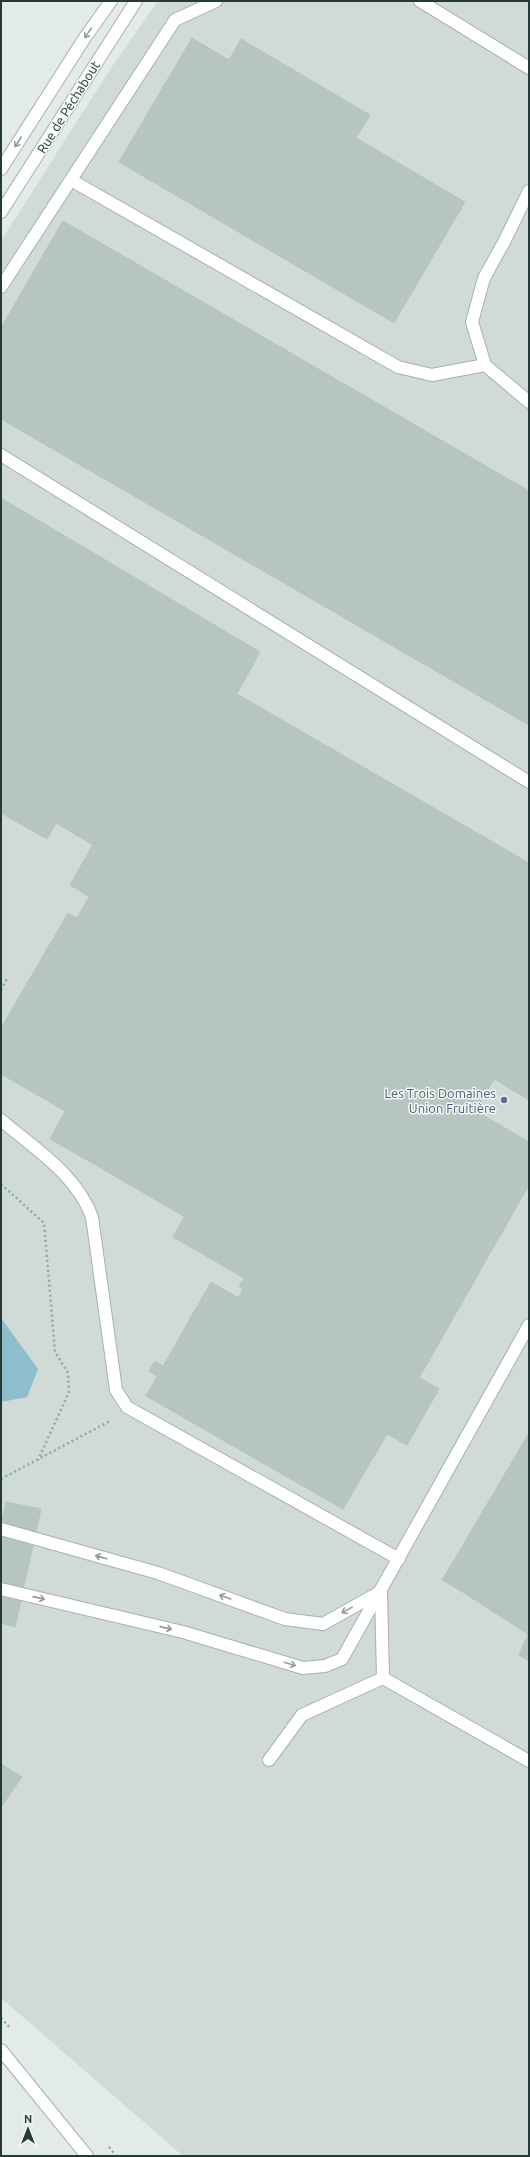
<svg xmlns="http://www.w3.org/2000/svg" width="530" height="2157" viewBox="0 0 530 2157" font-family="Ubuntu,sans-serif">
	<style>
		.built { fill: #d0dad7 }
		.water { fill: #8ebdcc }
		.building { fill: #b7c5c1; stroke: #b5c4bf }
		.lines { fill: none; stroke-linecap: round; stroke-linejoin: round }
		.minor-casing { stroke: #a5b2ae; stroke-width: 14 }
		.path { stroke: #84aca3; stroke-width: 2.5; stroke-dasharray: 2 3; stroke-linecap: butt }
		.minor { stroke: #fff; stroke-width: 12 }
		.oneway { stroke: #919c9a }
		.service-dot { fill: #5c6f8a; stroke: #f2f8f5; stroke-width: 1.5 }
		.labels { text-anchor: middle; stroke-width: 3; stroke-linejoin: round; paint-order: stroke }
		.street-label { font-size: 13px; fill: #233a36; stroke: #f2f8f5 }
		.service-label { font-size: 13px; fill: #4e5e75; stroke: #f2f8f5; text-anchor: end }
	</style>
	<rect width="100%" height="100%" fill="#e2ebe7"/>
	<!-- built -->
	<path class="built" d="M158 1H529V2156H183L1 1998V241L111 68Z"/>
	<!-- water -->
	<path class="water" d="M1 1318 38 1369 27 1397 1 1402Z"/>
	<!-- building -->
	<g class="building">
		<path d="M192 38 229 60 241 39 370 115 356 138 465 202 394 323 119 162Z"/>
		<path d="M63 221 529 491V530L46 250Z"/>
		<path d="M46 250 529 530V686L1 380V328Z"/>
		<path d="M1 380 529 686V725L1 419Z"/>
		<path d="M1 498 260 652 237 694 529 863V1060L490 1037 437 1129 529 1182V1185L447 1329 209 1192 192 1221 94 1164 100 1155 55 1130 65 1111 1 1074V1028L68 913 77 918 119 846 99 834 93 845 56 823 47 839 1 813Z"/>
		<path d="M99 834 119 846 90 897 70 885Z"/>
		<path d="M490 1037 529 1060V1100L494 1079 476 1111 529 1142V1182L437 1129Z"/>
		<path d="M55 1130 100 1155 94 1164 50 1139Z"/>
		<path d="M209 1192 447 1329 419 1378 383 1357 372 1375 238 1298 243 1289 239 1286 244 1278 173 1237 184 1217 192 1221Z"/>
		<path d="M211 1282 372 1375 383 1357 439 1389 407 1445 387 1434 343 1509 146 1396Z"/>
		<path d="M155 1361 163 1366 157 1376 149 1371Z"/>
		<path d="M529 1433V1661L519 1655 528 1634 461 1591 453 1562Z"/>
		<path d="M6 1502 41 1509 15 1627 1 1623V1525Z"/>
		<path d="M453 1562 461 1591 442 1580Z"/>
		<path d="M1 1764 22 1777 1 1807Z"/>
	</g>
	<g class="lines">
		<!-- minor casing -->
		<g class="minor-casing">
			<g id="minor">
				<path d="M420 1 529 68"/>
				<path d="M1 169 84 39 111 1"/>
				<path d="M71 180 398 367 432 375 485 365"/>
				<path d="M529 191 504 242 484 278 472 322 485 365 529 402"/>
				<path d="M1 212 136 1"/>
				<path d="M1 287 175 20 216 1"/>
				<path d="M1 455 529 782"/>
				<path d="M1 1120C35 1149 76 1174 92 1217L116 1390 127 1407 399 1559"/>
				<path d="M1 1529 158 1573 285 1619 323 1624 380 1592"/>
				<path d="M1 1589 183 1632 303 1668 325 1666 342 1659 529 1325"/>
				<path d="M381 1592 383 1678 529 1761"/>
				<path d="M269 1760 302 1715 383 1678"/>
				<path d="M1 2050 87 2156"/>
			</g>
		</g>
		<!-- path -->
		<g class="path">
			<path d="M1 990 8 977"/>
			<path d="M1 1184 44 1223 55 1352 68 1373 69 1392 38 1460"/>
			<path d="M1 1479 110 1421"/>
			<path d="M1 2018 11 2029"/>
			<path d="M109 2147 116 2156"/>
		</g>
		<!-- minor -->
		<use href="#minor" class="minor"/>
	</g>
	<!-- one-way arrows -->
	<defs><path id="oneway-shaft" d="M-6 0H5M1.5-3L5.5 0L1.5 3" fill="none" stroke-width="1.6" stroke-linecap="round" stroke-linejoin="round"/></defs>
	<g class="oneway">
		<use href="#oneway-shaft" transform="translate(88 33) rotate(125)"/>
		<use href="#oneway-shaft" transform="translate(18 142) rotate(123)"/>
		<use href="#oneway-shaft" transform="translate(101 1557) rotate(-164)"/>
		<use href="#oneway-shaft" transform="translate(225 1597) rotate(-160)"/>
		<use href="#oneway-shaft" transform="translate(39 1598) rotate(13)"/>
		<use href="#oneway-shaft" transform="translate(347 1610) rotate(151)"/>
		<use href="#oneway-shaft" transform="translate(166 1628) rotate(13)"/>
		<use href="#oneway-shaft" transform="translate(290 1664) rotate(17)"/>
	</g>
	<!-- markers -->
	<circle class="service-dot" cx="504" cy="1100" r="4"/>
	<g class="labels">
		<!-- street labels -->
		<g class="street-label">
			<text transform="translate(68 107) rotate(-58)" y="5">Rue de Péchabout</text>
		</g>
		<!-- service labels -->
		<g class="service-label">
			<text x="496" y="1098">Les Trois Domaines<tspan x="496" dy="15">Union Fruitière</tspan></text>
		</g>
	</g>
	<!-- border -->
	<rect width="530" height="2157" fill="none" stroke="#233a36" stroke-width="4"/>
	<!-- north arrow -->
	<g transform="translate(28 2129)" stroke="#f2f8f5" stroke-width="3" paint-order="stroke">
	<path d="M0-3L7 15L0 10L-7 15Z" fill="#233a36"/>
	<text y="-6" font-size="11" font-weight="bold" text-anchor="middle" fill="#233a36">N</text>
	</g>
</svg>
